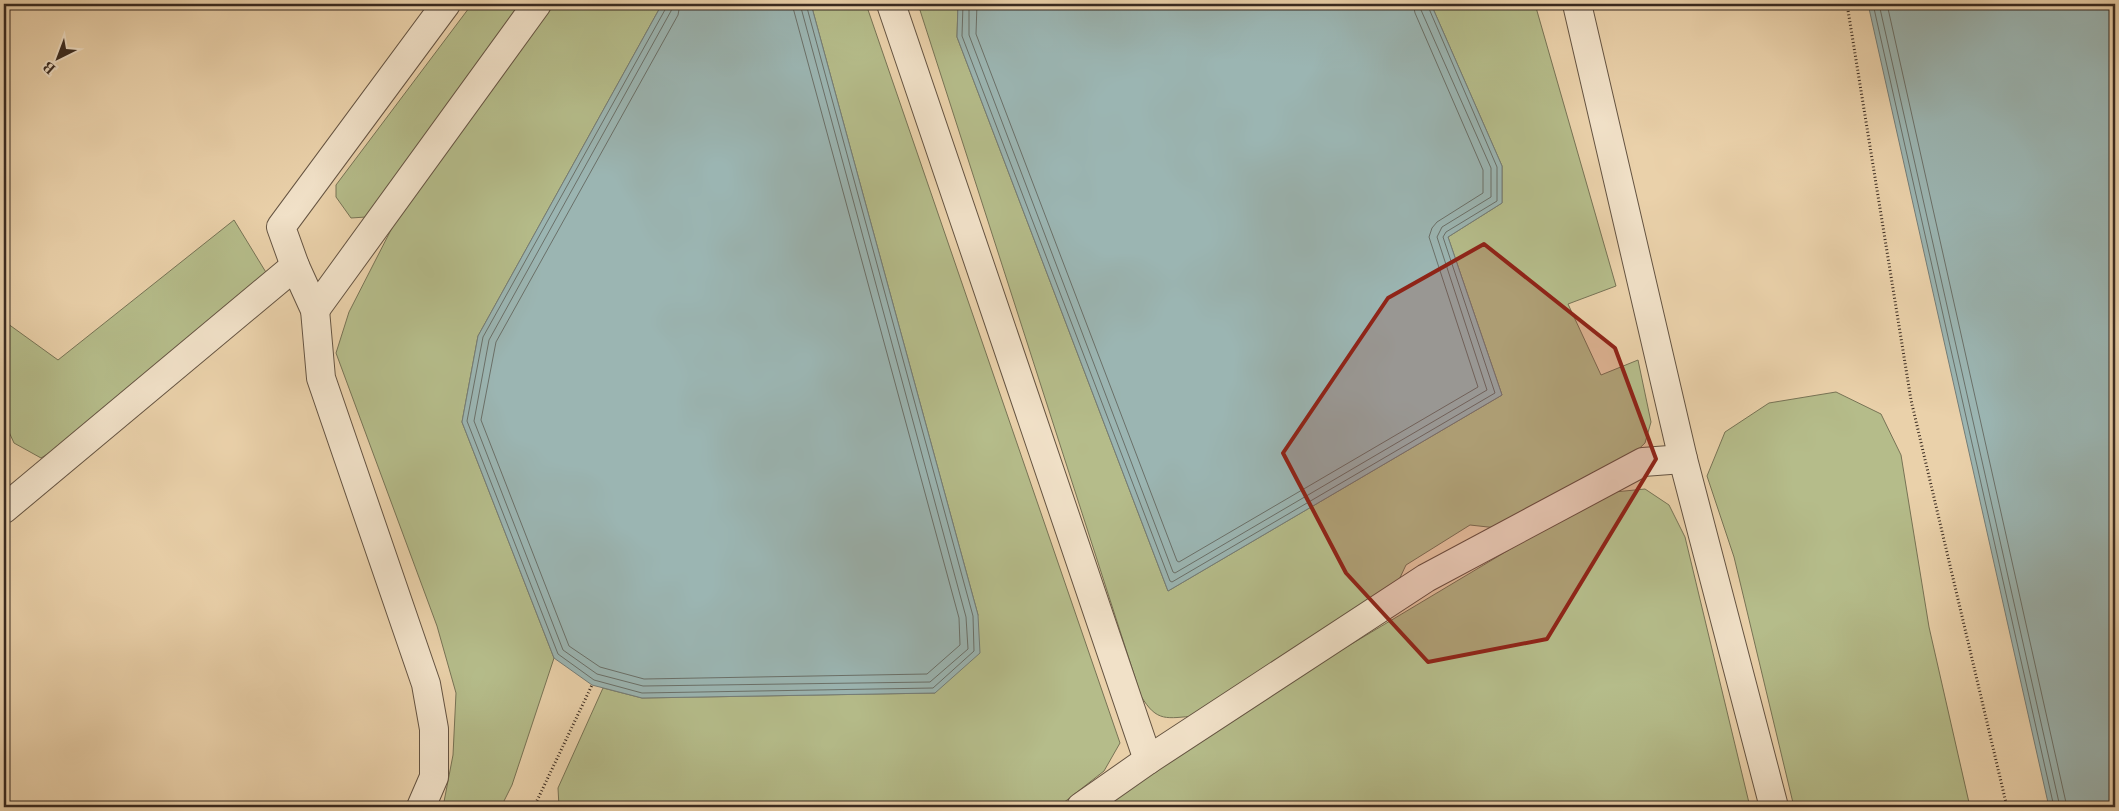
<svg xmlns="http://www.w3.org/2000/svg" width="2119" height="811" viewBox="0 0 2119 811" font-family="'Libre Bodoni',serif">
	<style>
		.green { fill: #b5bc8a; stroke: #777355 }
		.water { fill: #9bb5b2; stroke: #747d78 }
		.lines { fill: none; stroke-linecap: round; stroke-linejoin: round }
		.shore { stroke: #6a7069; stroke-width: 1 }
		.minor-casing { stroke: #655442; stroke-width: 30 }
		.path { stroke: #392a20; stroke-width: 3; stroke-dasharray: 1 2.5; stroke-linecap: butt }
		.minor { stroke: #f1e1c8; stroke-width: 28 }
		.marked { fill: #8f2418; fill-opacity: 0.2; stroke: #8f2418; stroke-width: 4; stroke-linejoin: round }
	</style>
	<rect width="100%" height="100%" fill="#ead1aa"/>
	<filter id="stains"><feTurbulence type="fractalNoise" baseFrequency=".004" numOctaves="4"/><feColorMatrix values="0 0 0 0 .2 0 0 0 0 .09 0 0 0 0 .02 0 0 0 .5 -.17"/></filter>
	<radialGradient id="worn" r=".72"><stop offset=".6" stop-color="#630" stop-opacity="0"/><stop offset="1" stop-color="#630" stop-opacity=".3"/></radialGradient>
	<!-- green -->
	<g class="green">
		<path d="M472 4H525L366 217 351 218 336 197V185Z"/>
		<path d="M551 4H662L478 336 462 422 554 658 512 785 501 807H443L453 755 456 693 437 626 336 353 349 312 394 224Z"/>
		<path d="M811 4H866L1120 743 1104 771 1058 807H559L558 788 603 688 642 698 935 693 978 615Z"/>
		<path d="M918 4H958L957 37 1168 591 1502 395 1448 237 1502 203V166L1431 4H1535L1616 286 1568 304 1601 375 1638 360 1651 422 1645 443 1625 462 1497 528 1470 525 1406 565 1397 584 1195 716C1167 718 1157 723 1141 696Z"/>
		<path d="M234 220 267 274 70 440 41 458 14 443 4 421V321L58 360Z"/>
		<path d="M1836 392 1881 414 1901 455 1929 627 1970 807H1794L1734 557 1707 476 1725 432 1769 403Z"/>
		<path d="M1645 489 1669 505 1685 537 1750 807H1099L1298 676 1604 493Z"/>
	</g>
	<!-- water -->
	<g class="water">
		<path d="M662 4H811L978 615 980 653 935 693 642 698 592 685 554 658 462 422 478 336Z"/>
		<path d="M958 4H1431L1502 166V203L1448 237 1502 395 1168 591 957 37Z"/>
		<path d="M1868 4H2115V807H2049Z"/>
	</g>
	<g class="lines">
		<!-- shore -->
		<g class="shore">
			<path d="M666 4V8L483 337 467 421 558 654 594 680 642 693 933 688 974 651 973 616 806 4"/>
			<path d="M673 4 671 11 489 340 474 421 563 650 597 674 643 686 930 682 968 649 966 617 800 4"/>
			<path d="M680 4 678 15 496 342 481 420 569 646 600 667 644 679 927 674 960 645 959 618 792 4"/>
			<path d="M963 4 962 36 1170 581 1172 582 1495 393 1443 237 1446 232 1497 201V167L1427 4"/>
			<path d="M969 4V35L1173 572 1175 573 1487 390 1437 237 1442 227 1491 197V168L1421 10V4"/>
			<path d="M977 4 976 34 1177 561 1179 562 1478 387 1429 237 1432 228 1437 222 1483 193V170L1415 13 1413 4"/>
			<path d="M1873 4 2054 807"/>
			<path d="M1879 4 2060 807"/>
			<path d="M1887 4 2067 807"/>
		</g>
		<!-- minor casing -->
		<g class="minor-casing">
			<g id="minor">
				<path d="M891 4 1148 760"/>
				<path d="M1577 4 1683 459 1774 807"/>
				<path d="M315 310 537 4"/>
				<path d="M4 509 295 266"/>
				<path d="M421 807 434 777V729L426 684 321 378 315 310 295 266 281 227 446 4"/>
				<path d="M1081 807 1148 760 1426 578 1643 462 1683 459"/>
			</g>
		</g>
		<!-- path -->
		<g class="path">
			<path d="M1847 4 1911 400 2007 807"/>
			<path d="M534 807 592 685"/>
		</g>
		<!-- minor -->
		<use href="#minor" class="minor"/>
	</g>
	<!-- marked area -->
	<path class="marked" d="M1484 244 1615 348 1656 459 1547 639 1428 662 1346 573 1283 453 1388 298Z"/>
	<!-- margin -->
	<rect width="2119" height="811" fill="none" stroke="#ead1aa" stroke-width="20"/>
	<rect x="5" y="5" width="2109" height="801" fill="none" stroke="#392a20" stroke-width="2.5"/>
	<rect x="10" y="10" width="2099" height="791" fill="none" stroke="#392a20"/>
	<!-- north arrow -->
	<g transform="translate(58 58) rotate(222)" stroke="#f1e1c8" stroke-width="4" paint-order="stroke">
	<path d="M0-4L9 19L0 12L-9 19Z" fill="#392a20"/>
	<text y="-8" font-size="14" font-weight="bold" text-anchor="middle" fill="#392a20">B</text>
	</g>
	<rect width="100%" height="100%" filter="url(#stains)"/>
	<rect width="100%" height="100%" fill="url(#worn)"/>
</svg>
